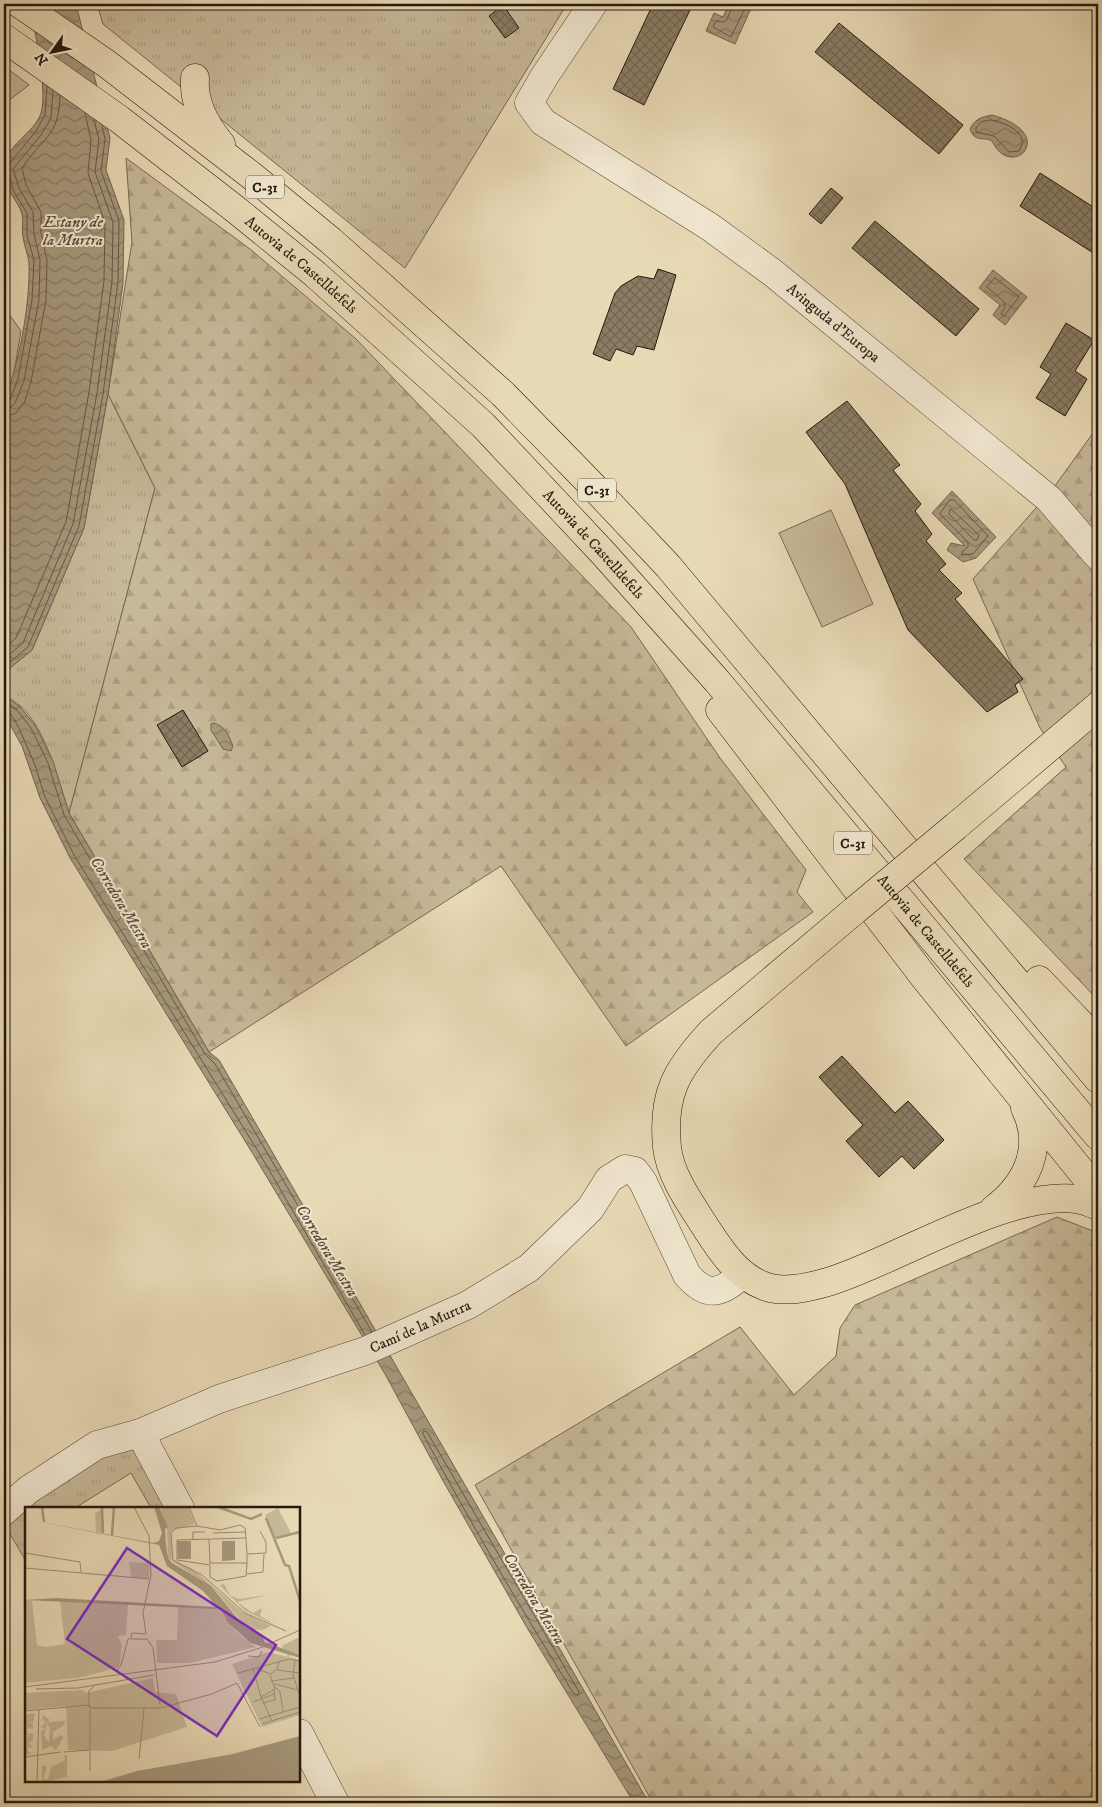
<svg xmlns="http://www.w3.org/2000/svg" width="1102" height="1807" viewBox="0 0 1102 1807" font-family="'IM FELL DW Pica',serif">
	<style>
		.grass { fill: url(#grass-tufts); stroke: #766852 }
		.forest { fill: url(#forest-firs); stroke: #766852 }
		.pitch { fill: #c7b898; stroke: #766852 }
		.water { fill: url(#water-waves); stroke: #726550 }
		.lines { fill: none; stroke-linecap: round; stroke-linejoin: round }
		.shore { stroke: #665844; stroke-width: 1 }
		.building { fill: url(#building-cross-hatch); stroke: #25190d }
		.minor-casing { stroke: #564937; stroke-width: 29 }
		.highway-casing { stroke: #25190d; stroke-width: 29 }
		.minor { stroke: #f0e6cf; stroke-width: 28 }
		.highway { stroke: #e8d9b5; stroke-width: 28 }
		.highway-bridge-casing { stroke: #25190d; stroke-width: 29; stroke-linecap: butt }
		.highway-bridge { stroke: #e8d9b5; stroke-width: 28 }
		.labels { text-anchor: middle; stroke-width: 4; stroke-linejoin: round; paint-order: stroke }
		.shield { fill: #f0e6cf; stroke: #625647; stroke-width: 1 }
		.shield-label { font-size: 14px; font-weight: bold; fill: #25190d }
		.street-label { font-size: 15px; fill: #25190d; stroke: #f0e6cf }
		.water-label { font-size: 16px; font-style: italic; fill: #594c39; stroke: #f0e6cf }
		.inset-river { fill: none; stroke: #a6987c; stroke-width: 2.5 }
		.inset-road { fill: none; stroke: #9a8c72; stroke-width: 1 }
		.view { fill: #7b2cbf; fill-opacity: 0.15; stroke: #7b2cbf; stroke-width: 2.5 }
		.inset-edge { fill: none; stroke: #25190d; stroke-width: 2.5 }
	</style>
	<defs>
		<pattern id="grass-tufts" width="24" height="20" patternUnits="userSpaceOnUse" patternTransform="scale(1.25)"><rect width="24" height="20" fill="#c7b898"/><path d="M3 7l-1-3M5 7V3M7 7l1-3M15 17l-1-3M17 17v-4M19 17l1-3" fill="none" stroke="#ab9e82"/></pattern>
		<pattern id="forest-firs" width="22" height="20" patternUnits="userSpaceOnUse" patternTransform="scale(1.25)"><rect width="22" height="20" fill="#c7b898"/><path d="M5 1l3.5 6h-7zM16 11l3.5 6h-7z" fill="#ab9e82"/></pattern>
		<pattern id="water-waves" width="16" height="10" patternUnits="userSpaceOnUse" patternTransform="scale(1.25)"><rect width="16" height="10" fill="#a6987c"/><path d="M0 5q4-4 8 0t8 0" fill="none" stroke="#877b64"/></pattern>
		<pattern id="building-cross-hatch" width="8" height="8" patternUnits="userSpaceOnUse" patternTransform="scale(1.25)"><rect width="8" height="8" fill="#8a7d64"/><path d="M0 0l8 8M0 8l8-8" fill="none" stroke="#716651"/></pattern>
	</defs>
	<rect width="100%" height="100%" fill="#e8d9b5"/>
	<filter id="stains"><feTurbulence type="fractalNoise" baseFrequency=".004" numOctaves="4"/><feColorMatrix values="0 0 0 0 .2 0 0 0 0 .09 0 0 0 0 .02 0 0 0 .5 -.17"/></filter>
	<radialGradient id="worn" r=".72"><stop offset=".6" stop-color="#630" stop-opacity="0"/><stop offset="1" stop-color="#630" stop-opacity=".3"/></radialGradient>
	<!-- grass -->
	<g class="grass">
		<path d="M97 4H567L405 268 103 24Z"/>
		<path d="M4 66 29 85 4 104Z"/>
		<path d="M4 307 21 331 13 378 4 404Z"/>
		<path d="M108 394 155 488 69 813C57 778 43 710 4 696V673L32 650 84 528Z"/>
		<path d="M110 1445H136L170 1508H151L131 1473 75 1508H26V1561L4 1524 31 1499Z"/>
	</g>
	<!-- forest -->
	<g class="forest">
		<path d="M126 158 250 249 356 339 631 627 720 758 806 870 797 892 813 912 626 1046 501 866 209 1052 69 813 155 488 108 394 132 242Z"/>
		<path d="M1098 426V1000L964 859 1066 767 1040 728 973 579 1052 490Z"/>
		<path d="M1057 1217 1098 1233V1803H653L475 1485 740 1327 794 1395 836 1356 840 1328 855 1305Z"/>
	</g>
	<!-- pitch -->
	<path class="pitch" d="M831 510 873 604 822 627 779 533Z"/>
	<!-- water -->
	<g class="water">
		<path d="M30 4H76L110 138 106 170 124 220 123 283 108 394 84 528 32 650 4 673V404C19 360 30 309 29 263 28 254 24 245 23 237 21 230 24 221 22 214 17 198 5 193 4 169 4 146 34 134 41 113 48 91 34 29 30 4Z"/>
		<path d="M729 4H753L735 44 706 31 714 13 723 17Z"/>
		<path d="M992 115C1061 134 1011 182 992 141 982 136 975 143 970 129 975 119 981 117 992 115Z"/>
		<path d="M993 270 1027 297 1005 325 993 315 1000 305 979 288Z"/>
		<path d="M952 491 996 537 976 558 963 562 947 550 951 543 965 546 932 513Z"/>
		<path d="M4 696 19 706 35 725 53 761 69 813 209 1052 219 1060 649 1803H634L526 1626 442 1479 385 1374 253 1154 70 858 40 798 22 746 4 714Z"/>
		<path d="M214 723C225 726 229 736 233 746L231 751 223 749 211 730V724Z"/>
	</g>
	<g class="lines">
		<!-- shore -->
		<g class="shore">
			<path d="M733 4 727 20 723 22 716 21 713 27 731 37 747 4"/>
			<path d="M991 120C1005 123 1019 128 1023 142L1019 151 1009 152 994 136 976 132V128L981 122Z"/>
			<path d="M4 165 10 163 36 131 45 115 47 86"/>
			<path d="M4 174 10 177 13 190 27 213V235L34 260 32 300 18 379 10 400 4 403"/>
			<path d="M995 278 1019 297 1004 316 1001 314 1005 307 1004 302 987 287Z"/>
			<path d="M4 409 10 408 15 403 24 381 39 299 40 260 34 234 33 212 19 188 13 169 41 135 51 118 53 91"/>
			<path d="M4 417 16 413 24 403 31 382 46 300 47 260 41 233V212L26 185 22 169C41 137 59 139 60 96"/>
			<path d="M950 500H954L988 536 973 554 962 555V552L968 547V542L940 514Z"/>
			<path d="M951 509 979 535 977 540H974L949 514Z"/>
			<path d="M4 649 16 638 66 522 89 392 104 281 105 223 88 173 91 140 85 113"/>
			<path d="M4 659 23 643 73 524 97 393 112 282 113 222 95 172 99 139 94 120"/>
			<path d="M4 667 28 647 79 526 103 394 118 282 119 221 101 171 105 139 102 125"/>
			<path d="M4 701 16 709 31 728 48 763 64 815 205 1054 215 1064 372 1332"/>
			<path d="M4 711 10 713 18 726 35 765 45 797 74 855 258 1151 365 1335"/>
			<path d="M424 1431 427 1432 579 1692 578 1695 574 1694C521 1609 470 1522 423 1434Z"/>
		</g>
	</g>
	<!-- building -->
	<g class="building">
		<path d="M653 4H693L644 105 613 89Z"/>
		<path d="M503 5 519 28 505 38 489 16Z"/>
		<path d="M839 23 963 125 939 154 815 52Z"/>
		<path d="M1040 173 1098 210V256L1020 206Z"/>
		<path d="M831 188 843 198 821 224 809 214Z"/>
		<path d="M875 221 979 309 956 336 852 248Z"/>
		<path d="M658 269 676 275 654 350 637 346 633 355 616 349 610 361 593 354 615 293 621 286 638 276 654 279Z"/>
		<path d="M1066 323 1094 340 1075 371 1087 379 1065 416 1036 398 1051 374 1040 367Z"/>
		<path d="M847 401 900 465 893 470 921 504 915 511 932 534 926 541 946 564 939 570 962 593 955 599 1023 679 1015 685 1018 692 987 712 908 630 845 484 806 432Z"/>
		<path d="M183 710 208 751 182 767 157 725Z"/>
		<path d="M842 1056 895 1113 908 1101 944 1140 914 1169 902 1156 879 1177 846 1141 863 1125 819 1077Z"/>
	</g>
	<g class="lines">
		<!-- minor casing -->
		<g class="minor-casing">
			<g id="minor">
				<path id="s1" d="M593 4 544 77 529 103 543 122 710 227 773 273 1049 499 1098 556"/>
				<path d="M140 1433 180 1508"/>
				<path id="s2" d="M4 1511 28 1490 97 1445 140 1433 219 1399 365 1351 468 1305 529 1268 590 1209 609 1179 625 1169 635 1171 643 1182 687 1275C708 1299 721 1293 743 1274"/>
				<path d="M299 1733 335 1803"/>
			</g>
		</g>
		<!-- highway casing -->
		<g class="highway-casing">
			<g id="highway">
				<path d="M20 4 107 64 252 176 331 241 503 394 588 481 668 566 1098 1079"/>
				<path id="s3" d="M4 38 119 119 235 209 315 274 483 425 604 554 717 681 1098 1136"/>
				<path d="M195 78C193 103 205 125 221 144"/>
				<path d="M720 710 924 977 1098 1192"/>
				<path d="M956 826 1098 706"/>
				<path d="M854 911 711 1032C676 1070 662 1094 667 1147 670 1177 693 1207 708 1231 723 1254 738 1276 764 1286 784 1294 811 1287 831 1281 900 1259 1007 1190 1077 1199 1084 1200 1091 1203 1098 1206"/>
				<path d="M1039 980 1098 1042"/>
				<path d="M994 1209C1026 1185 1045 1148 1025 1108"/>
			</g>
		</g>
		<!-- minor -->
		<use href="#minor" class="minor"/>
		<!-- highway -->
		<use href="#highway" class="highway"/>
		<!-- highway-bridge casing -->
		<g class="highway-bridge-casing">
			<path id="highway-bridge" d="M854 911 956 826"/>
		</g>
		<!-- highway-bridge -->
		<use href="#highway-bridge" class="highway-bridge"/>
	</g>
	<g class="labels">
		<!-- shield labels -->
		<g class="shield">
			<rect x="246" y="175.5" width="38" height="23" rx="4"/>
			<rect x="578" y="478.5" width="38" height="23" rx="4"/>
			<rect x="834" y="831.5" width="38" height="23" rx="4"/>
		</g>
		<g class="shield-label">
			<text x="265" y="192">C-31</text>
			<text x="597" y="495">C-31</text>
			<text x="853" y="848">C-31</text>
		</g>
		<!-- street labels -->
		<g class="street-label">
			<text dy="5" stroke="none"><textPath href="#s3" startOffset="374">Autovia de Castelldefels</textPath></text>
			<text dy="5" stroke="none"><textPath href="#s1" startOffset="495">Avinguda d'Europa</textPath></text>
			<text dy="5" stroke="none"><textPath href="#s3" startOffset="779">Autovia de Castelldefels</textPath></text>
			<text dy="5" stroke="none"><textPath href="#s3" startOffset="1289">Autovia de Castelldefels</textPath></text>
			<text dy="5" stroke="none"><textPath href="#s2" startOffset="459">Camí de la Murtra</textPath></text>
		</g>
		<!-- water labels -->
		<g class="water-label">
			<text x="73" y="227">Estany de<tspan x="73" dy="18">la Murtra</tspan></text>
			<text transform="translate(122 902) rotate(59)" y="6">Corredora Mestra</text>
			<text transform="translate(328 1250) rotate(59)" y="6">Corredora Mestra</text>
			<text transform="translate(535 1598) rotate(59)" y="6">Corredora Mestra</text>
		</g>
	</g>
	<!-- overview -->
	<g transform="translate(25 1507)">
		<rect width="275" height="275" fill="#e8d9b5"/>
		<path d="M135 0H163L170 17 146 24 147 53 166 61 216 104 246 119 237 123 223 122 191 84 143 51 142 20ZM253 1 266 26 250 31 240 8ZM76 3 79 26 71 25 70 6ZM104 55 125 56 124 71 106 70ZM199 77 205 88 213 92 243 88 212 95 228 106 237 101 235 109 251 118 220 104 195 78ZM195 99 203 116 213 126 202 124 180 100ZM275 130V147L265 145 264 150 275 153V208L237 220 207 157 244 145 262 150 263 145 257 141 258 138ZM10 206 8 215H4L8 217V222L2 221 3 227 8 226V234L4 235 8 241 3 240V245L8 246 0 248V229L6 228H0V207ZM40 214 39 218 28 225V233L36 228 41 233 38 231 31 243 24 238 25 220 22 218 23 215ZM39 248H42V270L63 266 17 275V258L22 260 18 272 23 273 26 260 40 253Z" fill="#c7b898"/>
		<path d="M0 93 7 94 12 138 20 140 40 137 35 93 103 97 101 128 93 129 97 138 94 160 58 170 0 176ZM153 99 180 100 202 124 213 126 231 140 165 156H132L131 133H152ZM128 171 130 185 151 187 162 220 87 244 43 243 41 199 0 203V186L58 183 61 186ZM18 208 25 213 22 215 19 229 26 239 17 243 16 224 20 222 16 220 21 215 17 212Z" fill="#c7b898"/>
		<path d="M129 0H134L143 20 140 22 141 38 143 51 147 56 186 79 219 119 237 129 240 135 275 148V151L226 136 203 116 195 100 189 102 0 93 31 91 192 100 178 84 142 59 134 38 0 12 129 36 134 34 137 26ZM152 34H166V52H153ZM197 34H210V53L197 54ZM275 229V275H75L112 264 208 247Z" fill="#a6987c"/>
		<path class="inset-river" d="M17 0 19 15M77 0 78 26M193 0 226 12 237 7M241 11 260 58 264 59 275 94M87 28 89 0M251 31 275 25"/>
		<path class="inset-road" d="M164 0 172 19 151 21 146 26 148 53 177 68 220 106 261 124M172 19 195 23 215 18 220 21 221 31V32L222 47V56L221 69 192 74 185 70V58L152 53V33L221 31M188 26 221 25M168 32V25H180M184 32 185 57M0 46 55 55 56 65M222 47 241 46V35L235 24M185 56H222M0 61 125 72M222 67 238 65 239 47M106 131 107 126 121 127 118 106 126 68 124 29 109 0M223 149 234 150 237 144M270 153 268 168 275 189M228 161 236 190M232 162 246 167 252 162 254 155M252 163 275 166M91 165 96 158 103 132H122L128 141 135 198M213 166 264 152 275 154M245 168 250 182 236 190 247 214M246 174 269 171M212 176 235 220M249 177 273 183M0 180 190 155 235 141 275 123M250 180 255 185 258 205M11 182 53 181 129 168M228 195 249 187M237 196 250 193 249 182M64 198V184L69 179M66 201H135L187 187 212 176M0 204 64 198 66 201 63 199M234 212 275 200M237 217 275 205M39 245 64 243M0 250 35 245M114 252 119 202M65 264V202M12 275 14 203"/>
		<path class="view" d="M102 41 251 138 192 229 42 132Z"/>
		<rect width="275" height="275" class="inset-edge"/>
	</g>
	<!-- margin -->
	<rect width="1102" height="1807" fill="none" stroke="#e8d9b5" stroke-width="20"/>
	<rect x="5" y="5" width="1092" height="1797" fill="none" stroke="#25190d" stroke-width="2.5"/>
	<rect x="10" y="10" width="1082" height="1787" fill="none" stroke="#25190d"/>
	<!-- north arrow -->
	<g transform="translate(52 52) rotate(237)" stroke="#f0e6cf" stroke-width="4" paint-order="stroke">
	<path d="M0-4L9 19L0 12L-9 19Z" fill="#25190d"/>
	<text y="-8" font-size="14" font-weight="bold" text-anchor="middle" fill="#25190d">N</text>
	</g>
	<rect width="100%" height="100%" filter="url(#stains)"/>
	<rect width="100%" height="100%" fill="url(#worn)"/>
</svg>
